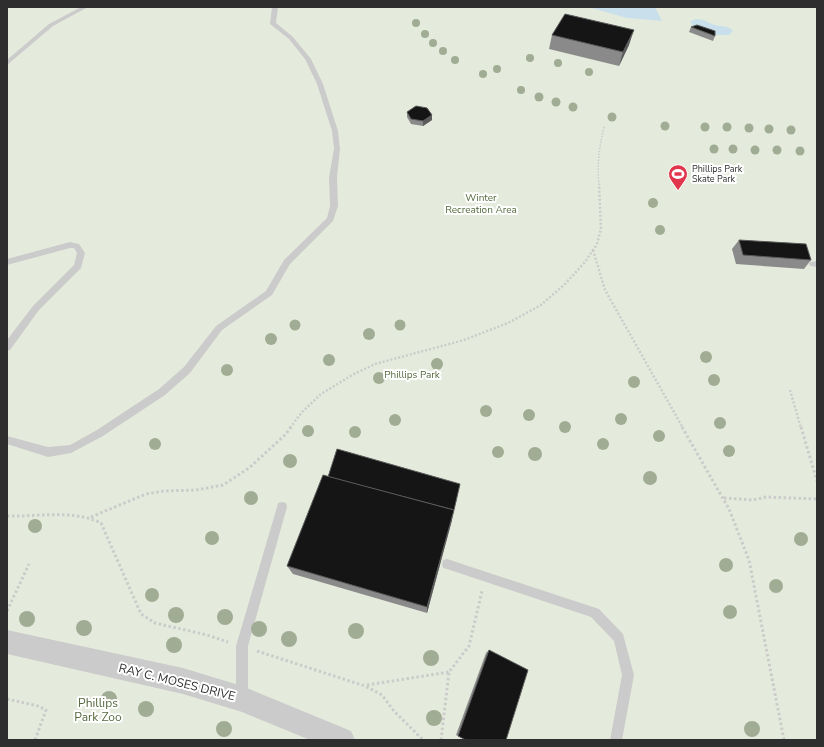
<svg xmlns="http://www.w3.org/2000/svg" width="824" height="747" viewBox="0 0 824 747" font-family="'Nunito Sans',sans-serif">
	<style>
		.green { fill: #e5ebdc }
		.water { fill: #c9dfeb }
		.lines { fill: none; stroke-linecap: round; stroke-linejoin: round }
		.path-far2 { stroke: #cbcbcb; stroke-width: 1.5; stroke-dasharray: 1.5 1.5; stroke-linecap: butt }
		.path-far1 { stroke: #cbcbcb; stroke-width: 2.5; stroke-dasharray: 2 2; stroke-linecap: butt }
		.path { stroke: #cbcbcb; stroke-width: 3; stroke-dasharray: 2.5 2.5; stroke-linecap: butt }
		.service { fill: #cbcbcb; fill-rule: evenodd }
		.minor { fill: #cbcbcb; fill-rule: evenodd }
		.tree { fill: #a1ac94 }
		.wall { fill: #8a8a8a }
		.shaded-wall { fill: #5b5b5b }
		.building { fill: #151515; stroke: #5b5b5b }
		.labels { text-anchor: middle; stroke-width: 4; stroke-linejoin: round; paint-order: stroke }
		.far-poi-label { font-size: 9px; fill: #2e2e2e; stroke: #fff; text-anchor: start }
		.park-label { font-size: 10px; fill: #54693d; stroke: #fff }
		.near-street-label { font-size: 12px; fill: #2e2e2e; stroke: #fff }
		.near-park-label { font-size: 12px; fill: #54693d; stroke: #fff }
	</style>
	<rect width="100%" height="100%" fill="#fff"/>
	<!-- green -->
	<rect class="green" x="7" y="7" width="810" height="733"/>
	<!-- water -->
	<g class="water">
		<path d="M588 7H655L662 21 627 18Z"/>
		<path d="M696 19C706 19 707 23 715 25 722 27 728 25 733 31L729 35H712L692 25 690 21Z"/>
	</g>
	<g class="lines">
		<!-- path-far2 -->
		<path class="path-far2" d="M599 185C597 163 599 148 604 127"/>
		<!-- path-far1 -->
		<g class="path-far1">
			<path d="M593 250 605 290 683 428"/>
			<path d="M790 390 801 428"/>
			<path d="M290 428 302 412 321 394 354 374 375 364 464 340 508 323 541 305 565 284 585 262 597 244 601 229 599 184"/>
		</g>
		<!-- path -->
		<g class="path">
			<path d="M682 427 729 509 749 560 784 740"/>
			<path d="M801 427 817 481"/>
			<path d="M724 498 753 500 766 497 817 499"/>
			<path d="M7 516C39 517 71 509 101 523L141 614 155 623 207 635 228 642"/>
			<path d="M91 517 146 494 164 491 196 490 223 485 249 468 285 435 291 427"/>
			<path d="M7 611 29 564"/>
			<path d="M257 651 365 686 382 695 394 711 423 740"/>
			<path d="M367 685 449 672"/>
			<path d="M7 699 38 706 46 710 35 740"/>
			<path d="M441 740 449 672 469 646 482 591"/>
		</g>
		<!-- service -->
		<g class="service">
			<path d="M81 7H88L53 26 7 65V60L49 24Z"/>
			<path d="M272 7H278L276 23 293 37 311 59 323 84 338 131 340 149 337 177 338 206 333 221 290 264 272 295 222 330 190 373 165 395 103 436 71 453 48 457 7 444V436L48 447 70 445 97 430 159 389 184 367 216 326 266 291 284 260 327 218 330 206 329 177 334 149 332 131 317 84 305 59 289 39 270 24Z"/>
			<path d="M70 242 79 244 85 253 81 268 39 310 10 350 7 351V340L33 306 74 265 77 253 74 248H70L7 265V259Z"/>
			<path d="M817 261V267L810 266 809 264 810 262Z"/>
			<path d="M282 502 286 503 287 507 248 646V697L246 701 242 703 238 701 236 697V646L277 507 278 503Z"/>
			<path d="M447 559 599 609 623 634 634 675 622 740H610L622 675 614 641 591 617 447 569 443 568 442 564 443 560Z"/>
		</g>
		<!-- minor -->
		<path class="minor" d="M7 630 183 668 242 686 351 731 355 740H310L242 712 183 694 7 654Z"/>
	</g>
	<!-- trees -->
	<g class="tree">
		<circle cx="416" cy="23" r="4"/>
		<circle cx="425" cy="34" r="4"/>
		<circle cx="433" cy="43" r="4"/>
		<circle cx="443" cy="51" r="4"/>
		<circle cx="530" cy="58" r="4"/>
		<circle cx="455" cy="60" r="4"/>
		<circle cx="558" cy="63" r="4"/>
		<circle cx="497" cy="69" r="4"/>
		<circle cx="589" cy="72" r="4"/>
		<circle cx="483" cy="74" r="4"/>
		<circle cx="521" cy="90" r="4"/>
		<circle cx="539" cy="97" r="4.5"/>
		<circle cx="556" cy="102" r="4.5"/>
		<circle cx="573" cy="107" r="4.5"/>
		<circle cx="612" cy="117" r="4.5"/>
		<circle cx="665" cy="126" r="4.5"/>
		<circle cx="705" cy="127" r="4.5"/>
		<circle cx="727" cy="127" r="4.5"/>
		<circle cx="749" cy="128" r="4.5"/>
		<circle cx="769" cy="129" r="4.5"/>
		<circle cx="791" cy="130" r="4.5"/>
		<circle cx="714" cy="149" r="4.5"/>
		<circle cx="733" cy="149" r="4.5"/>
		<circle cx="755" cy="150" r="4.5"/>
		<circle cx="777" cy="150" r="4.5"/>
		<circle cx="800" cy="151" r="4.5"/>
		<circle cx="653" cy="203" r="5"/>
		<circle cx="660" cy="230" r="5"/>
		<circle cx="295" cy="325" r="5.5"/>
		<circle cx="400" cy="325" r="5.5"/>
		<circle cx="369" cy="334" r="6"/>
		<circle cx="271" cy="339" r="6"/>
		<circle cx="706" cy="357" r="6"/>
		<circle cx="329" cy="360" r="6"/>
		<circle cx="437" cy="364" r="6"/>
		<circle cx="227" cy="370" r="6"/>
		<circle cx="379" cy="378" r="6"/>
		<circle cx="714" cy="380" r="6"/>
		<circle cx="634" cy="382" r="6"/>
		<circle cx="486" cy="411" r="6"/>
		<circle cx="529" cy="415" r="6"/>
		<circle cx="621" cy="419" r="6"/>
		<circle cx="395" cy="420" r="6"/>
		<circle cx="720" cy="423" r="6"/>
		<circle cx="565" cy="427" r="6"/>
		<circle cx="308" cy="431" r="6"/>
		<circle cx="355" cy="432" r="6"/>
		<circle cx="659" cy="436" r="6"/>
		<circle cx="155" cy="444" r="6"/>
		<circle cx="603" cy="444" r="6"/>
		<circle cx="729" cy="451" r="6"/>
		<circle cx="498" cy="452" r="6"/>
		<circle cx="535" cy="454" r="7"/>
		<circle cx="290" cy="461" r="7"/>
		<circle cx="650" cy="478" r="7"/>
		<circle cx="251" cy="498" r="7"/>
		<circle cx="35" cy="526" r="7"/>
		<circle cx="212" cy="538" r="7"/>
		<circle cx="801" cy="539" r="7"/>
		<circle cx="726" cy="565" r="7"/>
		<circle cx="776" cy="586" r="7"/>
		<circle cx="152" cy="595" r="7"/>
		<circle cx="730" cy="612" r="7"/>
		<circle cx="176" cy="615" r="8"/>
		<circle cx="225" cy="617" r="8"/>
		<circle cx="27" cy="619" r="8"/>
		<circle cx="84" cy="628" r="8"/>
		<circle cx="259" cy="629" r="8"/>
		<circle cx="356" cy="631" r="8"/>
		<circle cx="289" cy="639" r="8"/>
		<circle cx="174" cy="645" r="8"/>
		<circle cx="431" cy="658" r="8"/>
		<circle cx="109" cy="699" r="8"/>
		<circle cx="146" cy="709" r="8"/>
		<circle cx="434" cy="718" r="8"/>
		<circle cx="224" cy="729" r="8"/>
		<circle cx="752" cy="729" r="8"/>
	</g>
	<!-- wall -->
	<g class="wall">
		<path d="M691 27 715 36 713 41 689 32Z"/>
		<path d="M552 35 629 45 619 66 549 49Z"/>
		<path d="M407 112 432 120 423 126 411 124 407 117Z"/>
		<path d="M739 240 811 260 804 269 736 264 732 249Z"/>
		<path d="M452 520 427 613 293 574 287 566Z"/>
		<path d="M489 650 465 740 456 735 486 653Z"/>
	</g>
	<!-- shaded-wall -->
	<g class="shaded-wall">
		<path d="M634 30 629 45 619 66 623 52Z"/>
		<path d="M432 115V120L423 126V121Z"/>
		<path d="M454 510 452 520 427 613V607Z"/>
	</g>
	<!-- building -->
	<g class="building">
		<path d="M565 14 634 30 623 52 552 35Z"/>
		<path d="M697 25 715 31V36L691 27Z"/>
		<path d="M416 106 427 108 432 115 423 121 411 119 407 112Z"/>
		<path d="M739 240 806 244 811 260 743 255Z"/>
		<path d="M337 449 460 484 454 510 328 477Z"/>
		<path d="M323 475 454 510 427 607 287 566Z"/>
		<path d="M489 650 528 670 506 740H466L458 736Z"/>
	</g>
	<!-- icons -->
	<defs>
		<g id="stadium-pin" transform="scale(1)"><path d="M0 17L-7.5 6A9.5 9.5 0 1 1 7.5 6Z" fill="#e1354b" stroke="#fff"/><path d="M0-5a6.5 5 0 1 0 0 10a6.5 5 0 1 0 0-10ZM-3.5-1.8h7v3.6h-7Z" fill="#fff"/></g>
	</defs>
	<g fill-rule="evenodd">
		<use href="#stadium-pin" x="678" y="174"/>
	</g>
	<g class="labels">
		<!-- far-poi labels -->
		<g class="far-poi-label">
			<text x="692" y="172">Phillips Park<tspan x="692" dy="10">Skate Park</tspan></text>
		</g>
		<!-- park labels -->
		<g class="park-label">
			<text x="481" y="201">Winter<tspan x="481" dy="12">Recreation Area</tspan></text>
			<text x="412" y="378">Phillips Park</text>
		</g>
		<!-- near-street labels -->
		<g class="near-street-label">
			<text transform="translate(177 682) rotate(14)" y="4">RAY C. MOSES DRIVE</text>
		</g>
		<!-- near-park labels -->
		<g class="near-park-label">
			<text x="98" y="707">Phillips<tspan x="98" dy="14">Park Zoo</tspan></text>
		</g>
	</g>
	<!-- border -->
	<rect width="824" height="747" fill="none" stroke="#2e2e2e" stroke-width="16"/>
</svg>
